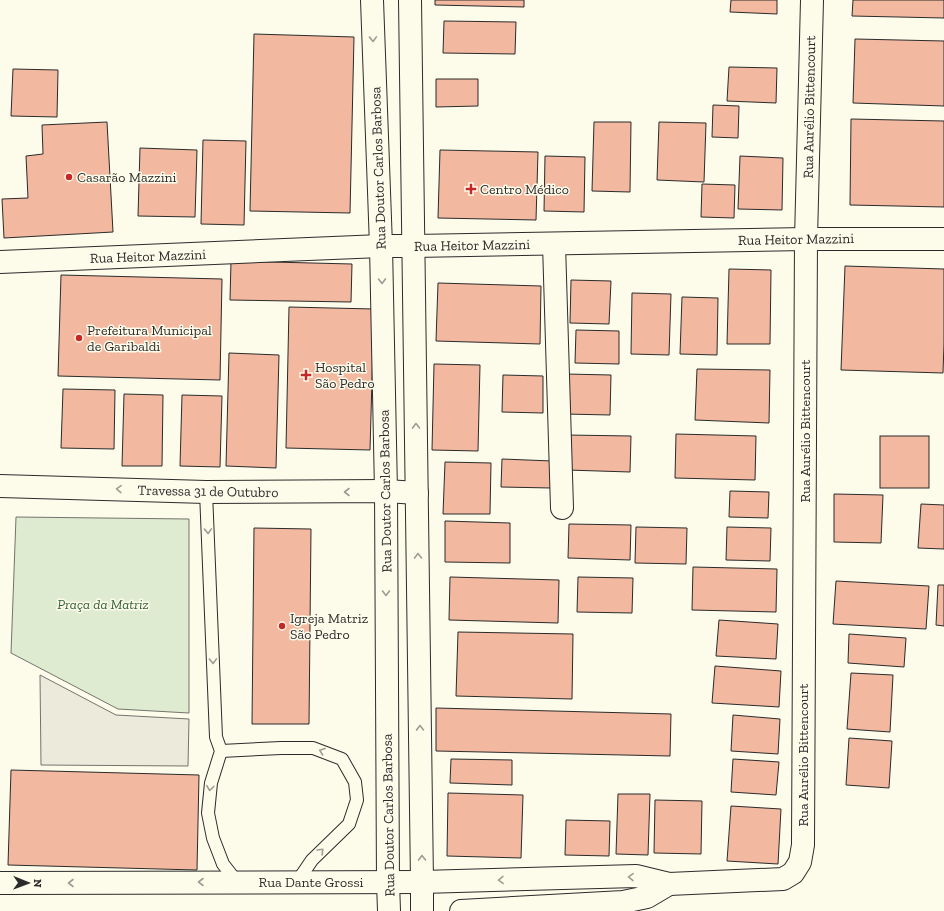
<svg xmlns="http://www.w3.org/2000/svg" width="944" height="911" viewBox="0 0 944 911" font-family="'Zilla Slab',serif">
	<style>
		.green { fill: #deebd1; stroke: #74746e }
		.parking { fill: #eceadb; stroke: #74746e }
		.building { fill: #f2b8a0; stroke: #2b2b2b }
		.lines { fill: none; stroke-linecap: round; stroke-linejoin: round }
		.lane-casing { stroke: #2b2b2b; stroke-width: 14 }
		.street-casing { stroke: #2b2b2b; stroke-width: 24 }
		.secondary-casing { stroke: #2b2b2b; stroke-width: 24 }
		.lane { stroke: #fdfbea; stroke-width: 12 }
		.street { stroke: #fdfbea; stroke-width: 22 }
		.secondary { stroke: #fdfbea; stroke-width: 22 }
		.oneway { stroke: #9e9d94 }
		.poi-dot { fill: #c62828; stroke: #fdfbea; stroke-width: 1.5 }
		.labels { text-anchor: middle; stroke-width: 3; stroke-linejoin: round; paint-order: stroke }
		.street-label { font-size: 14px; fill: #2b2b2b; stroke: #fdfbea }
		.poi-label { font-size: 14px; fill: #2b2b2b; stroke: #fdfbea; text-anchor: start }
		.park-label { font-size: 14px; font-style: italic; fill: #34623c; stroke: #fdfbea }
	</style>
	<rect width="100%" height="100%" fill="#fdfbea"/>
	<!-- green -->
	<path class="green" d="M16 517 189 519V713L118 709 11 653Z"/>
	<!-- parking -->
	<path class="parking" d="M40 675 116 715 189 719 188 766 41 765Z"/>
	<!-- building -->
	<g class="building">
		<path d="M435 0H524V7L435 5Z"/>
		<path d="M731 0H777V14L730 12Z"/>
		<path d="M853 0H944V18L852 16Z"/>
		<path d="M444 21 516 22 515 54 443 53Z"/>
		<path d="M254 34 354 37 350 213 250 211Z"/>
		<path d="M855 39 944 41V106L853 103Z"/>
		<path d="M729 67 777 68 776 103 727 101Z"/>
		<path d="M13 69 58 70 57 117 11 116Z"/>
		<path d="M436 79H478V106L436 107Z"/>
		<path d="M713 105 739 106 738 138 712 137Z"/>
		<path d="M851 119 944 121V207L850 205Z"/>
		<path d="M107 122 113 232 4 238 2 199 28 198 26 156 43 154 42 125Z"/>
		<path d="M594 122H631L630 192 592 191Z"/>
		<path d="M659 122 706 123 704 182 657 180Z"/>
		<path d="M203 140 246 141 244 225 201 224Z"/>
		<path d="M140 148 197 150 195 217 138 216Z"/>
		<path d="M440 150 538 152 536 220 438 218Z"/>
		<path d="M545 156 585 157 584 212 544 211Z"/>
		<path d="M740 156 783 158 782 210 738 209Z"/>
		<path d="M702 184 735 185 734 218 701 217Z"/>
		<path d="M231 261 352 264 351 302 230 300Z"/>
		<path d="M845 266 944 269V343L943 373 841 370Z"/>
		<path d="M729 269 771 270 770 344H727Z"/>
		<path d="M61 275 222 279 220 380 58 376Z"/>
		<path d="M571 280 611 281 609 324 570 323Z"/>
		<path d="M438 283 541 286 540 344 436 341Z"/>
		<path d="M632 293 671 294 669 355 631 354Z"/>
		<path d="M682 297 718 298 717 355 680 354Z"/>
		<path d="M289 307 374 309 370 450 286 448Z"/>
		<path d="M576 330 619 331V364L575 363Z"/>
		<path d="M229 353 279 355 276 468 226 466Z"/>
		<path d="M434 364 480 365 478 451 432 450Z"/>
		<path d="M697 369 770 370 769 423 695 420Z"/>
		<path d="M566 374 611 375 610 415 565 414Z"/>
		<path d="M503 375 543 376V413L502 412Z"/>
		<path d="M63 389 115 390 114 449 61 448Z"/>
		<path d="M124 394 163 395 162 466H122Z"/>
		<path d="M182 395 222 396 220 467 180 466Z"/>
		<path d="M676 434 756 436 755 480 675 478Z"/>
		<path d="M567 435 631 436 630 472 567 470Z"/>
		<rect x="880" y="436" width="49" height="52"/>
		<path d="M502 459 552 461 551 488 501 487Z"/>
		<path d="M445 462 491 463 490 514H443Z"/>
		<path d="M730 491 769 492 768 518 729 517Z"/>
		<path d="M834 494 883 495 881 543 834 542Z"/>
		<path d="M921 504 944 505V549L918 548Z"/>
		<path d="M445 521 510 523V563L445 562Z"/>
		<path d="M569 524 631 525 630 560 568 558Z"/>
		<path d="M636 527 687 528 686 564 635 563Z"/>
		<path d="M727 527 771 528 770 561 726 560Z"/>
		<path d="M254 528 311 529 309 724H252Z"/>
		<path d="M693 567 777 569 776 612 692 610Z"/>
		<path d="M450 577 559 580 558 623 449 620Z"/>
		<path d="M578 577 633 578 632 613 577 612Z"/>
		<path d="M836 581 929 586 926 629 833 624Z"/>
		<path d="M938 585H944V626L936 625Z"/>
		<path d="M719 620 778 624 776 659 716 656Z"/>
		<path d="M458 632 573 634 572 699 456 696Z"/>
		<path d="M849 634 906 638 904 667 848 663Z"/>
		<path d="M715 666 781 671 779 707 712 703Z"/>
		<path d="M851 673 893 675 890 732 847 729Z"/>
		<path d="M436 708 671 714 670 756 436 751Z"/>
		<path d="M733 715 780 719 778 754 731 751Z"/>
		<path d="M849 738 892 741 889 788 846 785Z"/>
		<path d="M451 759 512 760V785L450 783Z"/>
		<path d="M733 759 779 762 776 795 731 792Z"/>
		<path d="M11 770 199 775 197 870 8 865Z"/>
		<path d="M448 793 523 795 521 858 447 856Z"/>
		<path d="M618 794H650L648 855 616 854Z"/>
		<path d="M655 800 702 801 701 854 654 853Z"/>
		<path d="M731 806 781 809 778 864 727 861Z"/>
		<path d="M566 820 610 821 609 856 565 855Z"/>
	</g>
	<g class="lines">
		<!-- lane casing -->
		<g class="lane-casing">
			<g id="lane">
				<path d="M206 492 216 737 221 751 211 783 208 813 213 838 223 864 237 882"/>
				<path d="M221 751 281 748H313L342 759 355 782 357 800 349 824 312 860 297 882"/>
			</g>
		</g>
		<!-- street casing -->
		<g class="street-casing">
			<g id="street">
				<path d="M554 244 562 508"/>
				<path d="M0 262 381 246H414L806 239H944"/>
				<path d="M0 486 206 492 386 491 417 493"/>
				<path d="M422 882 636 876 669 884 783 879 793 873 800 862 803 845 806 239 812 0"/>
				<path d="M461 911 623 902 647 897 669 884"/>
			</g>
		</g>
		<!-- secondary casing -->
		<g class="secondary-casing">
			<g id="secondary">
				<path d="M372 0 381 246 386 491 388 882 389 911"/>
				<path d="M410 0 422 882V911"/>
				<path d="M0 883 422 882"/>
			</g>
		</g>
		<!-- lane -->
		<use href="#lane" class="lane"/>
		<!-- street -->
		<use href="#street" class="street"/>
		<!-- secondary -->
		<use href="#secondary" class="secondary"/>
	</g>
	<!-- one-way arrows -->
	<defs><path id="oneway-chevron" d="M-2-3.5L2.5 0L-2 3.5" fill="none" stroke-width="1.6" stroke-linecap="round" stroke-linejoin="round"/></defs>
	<g class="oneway">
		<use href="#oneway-chevron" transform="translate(373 39) rotate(88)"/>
		<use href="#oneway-chevron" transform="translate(382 281) rotate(89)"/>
		<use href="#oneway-chevron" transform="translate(416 426) rotate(-91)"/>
		<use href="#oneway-chevron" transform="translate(119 489) rotate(-178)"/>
		<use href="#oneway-chevron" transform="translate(347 492) rotate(180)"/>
		<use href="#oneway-chevron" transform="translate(208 531) rotate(88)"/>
		<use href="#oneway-chevron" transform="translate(418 556) rotate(-91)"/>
		<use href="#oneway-chevron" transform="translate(386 593) rotate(90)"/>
		<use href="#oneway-chevron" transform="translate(213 661) rotate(88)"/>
		<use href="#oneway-chevron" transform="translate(420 728) rotate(-91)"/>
		<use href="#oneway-chevron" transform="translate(322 751) rotate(-160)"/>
		<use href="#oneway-chevron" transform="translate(210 788) rotate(97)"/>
		<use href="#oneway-chevron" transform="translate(321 851) rotate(-46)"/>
		<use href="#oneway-chevron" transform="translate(422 858) rotate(-91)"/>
		<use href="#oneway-chevron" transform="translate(631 877) rotate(-179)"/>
		<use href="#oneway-chevron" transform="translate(501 880) rotate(179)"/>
		<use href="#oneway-chevron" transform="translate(201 882) rotate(180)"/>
		<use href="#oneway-chevron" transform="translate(71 883) rotate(180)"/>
	</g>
	<!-- markers -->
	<g class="poi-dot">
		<circle cx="69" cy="177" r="4"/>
		<path d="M469 183h4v4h4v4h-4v4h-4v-4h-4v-4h4z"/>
		<circle cx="79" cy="338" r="4"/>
		<path d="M304 369h4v4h4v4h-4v4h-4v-4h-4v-4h4z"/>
		<circle cx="282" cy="626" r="4"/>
	</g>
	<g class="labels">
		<!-- street labels -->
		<g class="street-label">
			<text transform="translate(809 107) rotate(-89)" y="5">Rua Aurélio Bittencourt</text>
			<text transform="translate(378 168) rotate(-92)" y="5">Rua Doutor Carlos Barbosa</text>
			<text transform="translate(796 239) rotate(-1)" y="5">Rua Heitor Mazzini</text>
			<text transform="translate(472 245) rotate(-1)" y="5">Rua Heitor Mazzini</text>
			<text transform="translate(148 256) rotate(-2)" y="5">Rua Heitor Mazzini</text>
			<text transform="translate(805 431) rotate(-90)" y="5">Rua Aurélio Bittencourt</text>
			<text transform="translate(208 491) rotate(1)" y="5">Travessa 31 de Outubro</text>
			<text transform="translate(385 491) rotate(-91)" y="5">Rua Doutor Carlos Barbosa</text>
			<text transform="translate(803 755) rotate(-90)" y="5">Rua Aurélio Bittencourt</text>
			<text transform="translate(388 815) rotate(-91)" y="5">Rua Doutor Carlos Barbosa</text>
			<text x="311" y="887">Rua Dante Grossi</text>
		</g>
		<!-- poi labels -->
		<g class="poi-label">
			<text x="77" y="182">Casarão Mazzini</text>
			<text x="480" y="194">Centro Médico</text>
			<text x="87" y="335">Prefeitura Municipal<tspan x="87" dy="16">de Garibaldi</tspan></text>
			<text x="315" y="372">Hospital<tspan x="315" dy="16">São Pedro</tspan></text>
			<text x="290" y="623">Igreja Matriz<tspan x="290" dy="16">São Pedro</tspan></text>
		</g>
		<!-- park labels -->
		<g class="park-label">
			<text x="103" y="609">Praça da Matriz</text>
		</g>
	</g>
	<!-- north arrow -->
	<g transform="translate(28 883) rotate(91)" stroke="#fdfbea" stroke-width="3" paint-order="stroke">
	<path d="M0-3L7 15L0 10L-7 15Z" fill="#2b2b2b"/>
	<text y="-6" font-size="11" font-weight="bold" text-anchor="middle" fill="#2b2b2b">N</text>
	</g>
</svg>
